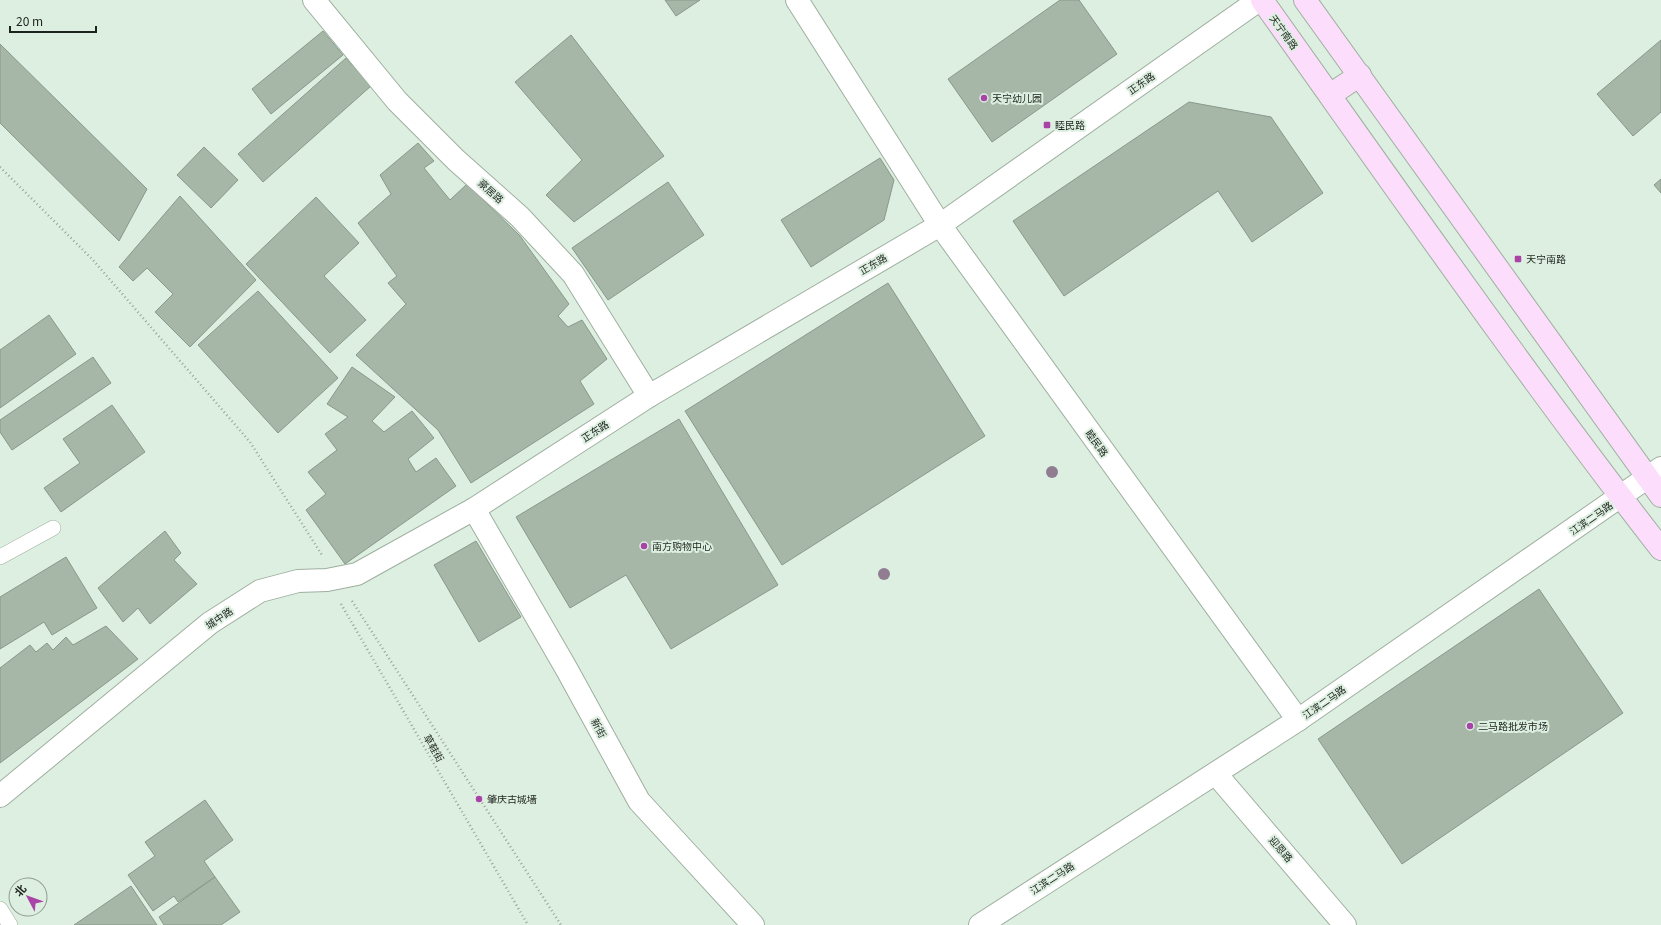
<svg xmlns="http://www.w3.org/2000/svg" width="1661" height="925" viewBox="0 0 1661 925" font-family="Georgia,'Noto Sans SC',serif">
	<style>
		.building { fill: #a6b7a8; stroke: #88998b }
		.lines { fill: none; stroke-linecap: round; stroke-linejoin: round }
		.lane-casing { stroke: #9eafa0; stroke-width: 16 }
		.street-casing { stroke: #9eafa0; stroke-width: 24 }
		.secondary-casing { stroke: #9eafa0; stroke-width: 24 }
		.path { stroke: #96a499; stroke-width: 2.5; stroke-dasharray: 1 3; stroke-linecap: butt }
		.lane { stroke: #fff; stroke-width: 15 }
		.street { stroke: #fff; stroke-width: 22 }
		.secondary { stroke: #fcddfb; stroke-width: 22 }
		.tree { fill: #917d92 }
		.poi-dot { fill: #a943a8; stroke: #ddefe0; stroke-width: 1.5 }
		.labels { text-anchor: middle; stroke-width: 4; stroke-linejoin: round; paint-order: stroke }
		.street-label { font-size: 10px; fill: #1c221d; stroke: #ddefe0 }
		.poi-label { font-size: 10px; fill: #1c221d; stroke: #ddefe0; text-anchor: start }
	</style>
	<rect width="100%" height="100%" fill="#ddefe0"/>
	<!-- building -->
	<g class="building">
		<path d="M665 0H700L676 16Z"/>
		<path d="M1060 0H1079L1117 54 992 142 948 79Z"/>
		<path d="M323 31 343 55 271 114 252 89Z"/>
		<path d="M571 35 664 156 574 222 546 195 582 160 515 82Z"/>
		<path d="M1661 40V112L1633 136 1597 94Z"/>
		<path d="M0 44 147 189 119 241 0 123Z"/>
		<path d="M346 58 371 86 263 182 238 154Z"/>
		<path d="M1189 102 1271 117 1323 193 1252 242 1218 191 1064 296 1013 221Z"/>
		<path d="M418 143 434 161 424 168 450 200 467 184 520 236 569 304 558 316 568 327 582 320 607 359 580 381 594 404 471 483 438 430 356 355 406 304 388 283 397 276 358 223 391 194 380 175Z"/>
		<path d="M204 147 238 180 211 208 177 175Z"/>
		<path d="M880 158 894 180 884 220 811 267 781 220Z"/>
		<path d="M1661 179V193L1654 185Z"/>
		<path d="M668 182 704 235 608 300 572 248Z"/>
		<path d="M180 196 256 280 190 347 155 312 173 294 147 268 133 281 119 267Z"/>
		<path d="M316 197 359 243 324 276 366 320 330 353 246 264Z"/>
		<path d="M888 283 985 436 782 565 685 411Z"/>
		<path d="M258 291 338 378 278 433 198 345Z"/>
		<path d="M49 315 76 354 0 408V350Z"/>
		<path d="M93 357 111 383 12 450 0 432V420Z"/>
		<path d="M352 367 395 397 372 421 384 432 412 411 434 438 408 459 416 472 436 458 456 486 345 564 306 510 326 494 308 472 337 450 325 434 348 417 327 404Z"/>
		<path d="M112 405 145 452 61 512 44 488 80 463 63 439Z"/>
		<path d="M679 419 778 585 671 649 626 575 570 608 516 517Z"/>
		<path d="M165 531 181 553 174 560 197 584 150 624 138 608 123 622 98 588Z"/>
		<path d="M476 541 521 617 479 642 434 565Z"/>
		<path d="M66 557 97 608 52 635 44 622 0 649V597Z"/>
		<path d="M1539 589 1623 713 1402 864 1318 739Z"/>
		<path d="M106 626 138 659 0 763V668L30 645 36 652 47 643 53 650 66 637 73 645Z"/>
		<path d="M205 800 233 840 204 861 215 877 178 902 174 896 153 911 128 875 155 856 145 842Z"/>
		<path d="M215 877 240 912 221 925H164L159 917Z"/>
		<path d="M131 886 157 925H74Z"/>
	</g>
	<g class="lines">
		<!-- lane casing -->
		<g class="lane-casing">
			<g id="lane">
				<path d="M0 557 53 528"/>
				<path d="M0 909 10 925"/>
			</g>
		</g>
		<!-- street casing -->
		<g class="street-casing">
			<g id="street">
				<path d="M314 0 397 101 456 160 520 217 573 274 649 396"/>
				<path d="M797 0 940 225 1298 720"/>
				<path d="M474 509 566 668 639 801 753 925"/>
				<path d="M1216 774 1345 925"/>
				<path d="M0 796 210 623 260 591 298 581 327 580 357 574 474 509 649 396 940 225 1259 0"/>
				<path d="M980 925 1298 720 1661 468"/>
			</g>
		</g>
		<!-- secondary casing -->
		<g class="secondary-casing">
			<g id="secondary">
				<path d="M1262 0C1393 184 1522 370 1661 549"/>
				<path d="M1305 0 1661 496"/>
				<path d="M1330 95 1360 75"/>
			</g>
		</g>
		<!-- path -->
		<g class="path">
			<path d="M0 167 93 260 250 442 322 555"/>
			<path d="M352 601 561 925"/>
			<path d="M341 604 528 925"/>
		</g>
		<!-- lane -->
		<use href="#lane" class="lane"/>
		<!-- street -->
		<use href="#street" class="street"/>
		<!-- secondary -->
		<use href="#secondary" class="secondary"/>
	</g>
	<!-- trees -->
	<g class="tree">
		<circle cx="1052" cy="472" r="6"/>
		<circle cx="884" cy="574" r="6"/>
	</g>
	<!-- markers -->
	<g class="poi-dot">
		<circle cx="984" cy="98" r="4"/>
		<rect x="1043" y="121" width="8" height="8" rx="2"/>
		<rect x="1514" y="255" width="8" height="8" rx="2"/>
		<circle cx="644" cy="546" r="4"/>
		<circle cx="1470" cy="726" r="4"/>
		<circle cx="479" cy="799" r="4"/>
	</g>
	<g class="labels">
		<!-- street labels -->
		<g class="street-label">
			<text transform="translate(1284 32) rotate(54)" y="4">天宁南路</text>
			<text transform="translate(1141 83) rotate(-35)" y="4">正东路</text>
			<text transform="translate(491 191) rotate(42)" y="4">豪居路</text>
			<text transform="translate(873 264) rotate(-30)" y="4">正东路</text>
			<text transform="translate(595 431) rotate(-33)" y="4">正东路</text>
			<text transform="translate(1097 443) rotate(54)" y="4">睦民路</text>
			<text transform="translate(1591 518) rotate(-35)" y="4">江滨二马路</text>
			<text transform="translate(219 618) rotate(-34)" y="4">城中路</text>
			<text transform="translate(1324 702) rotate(-35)" y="4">江滨二马路</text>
			<text transform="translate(599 728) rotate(62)" y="4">新街</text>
			<text transform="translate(434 748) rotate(60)" y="4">草鞋街</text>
			<text transform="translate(1281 849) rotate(49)" y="4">迎恩路</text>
			<text transform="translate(1052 878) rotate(-33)" y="4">江滨二马路</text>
		</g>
		<!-- poi labels -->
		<g class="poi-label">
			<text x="992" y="102">天宁幼儿园</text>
			<text x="1055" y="129">睦民路</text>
			<text x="1526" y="263">天宁南路</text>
			<text x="652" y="550">南方购物中心</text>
			<text x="1478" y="730">二马路批发市场</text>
			<text x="487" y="803">肇庆古城墙</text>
		</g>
	</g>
	<!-- north arrow -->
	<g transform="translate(28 897) rotate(311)"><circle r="19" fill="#ddefe0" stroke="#909d92"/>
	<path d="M0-3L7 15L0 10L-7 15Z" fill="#a943a8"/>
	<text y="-6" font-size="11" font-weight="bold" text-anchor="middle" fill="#1c221d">北</text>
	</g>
	<!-- scale -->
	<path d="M10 26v6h86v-6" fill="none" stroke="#1c221d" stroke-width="2"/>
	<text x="16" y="26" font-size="12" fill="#1c221d" stroke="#ddefe0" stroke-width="3" paint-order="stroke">20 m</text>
</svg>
